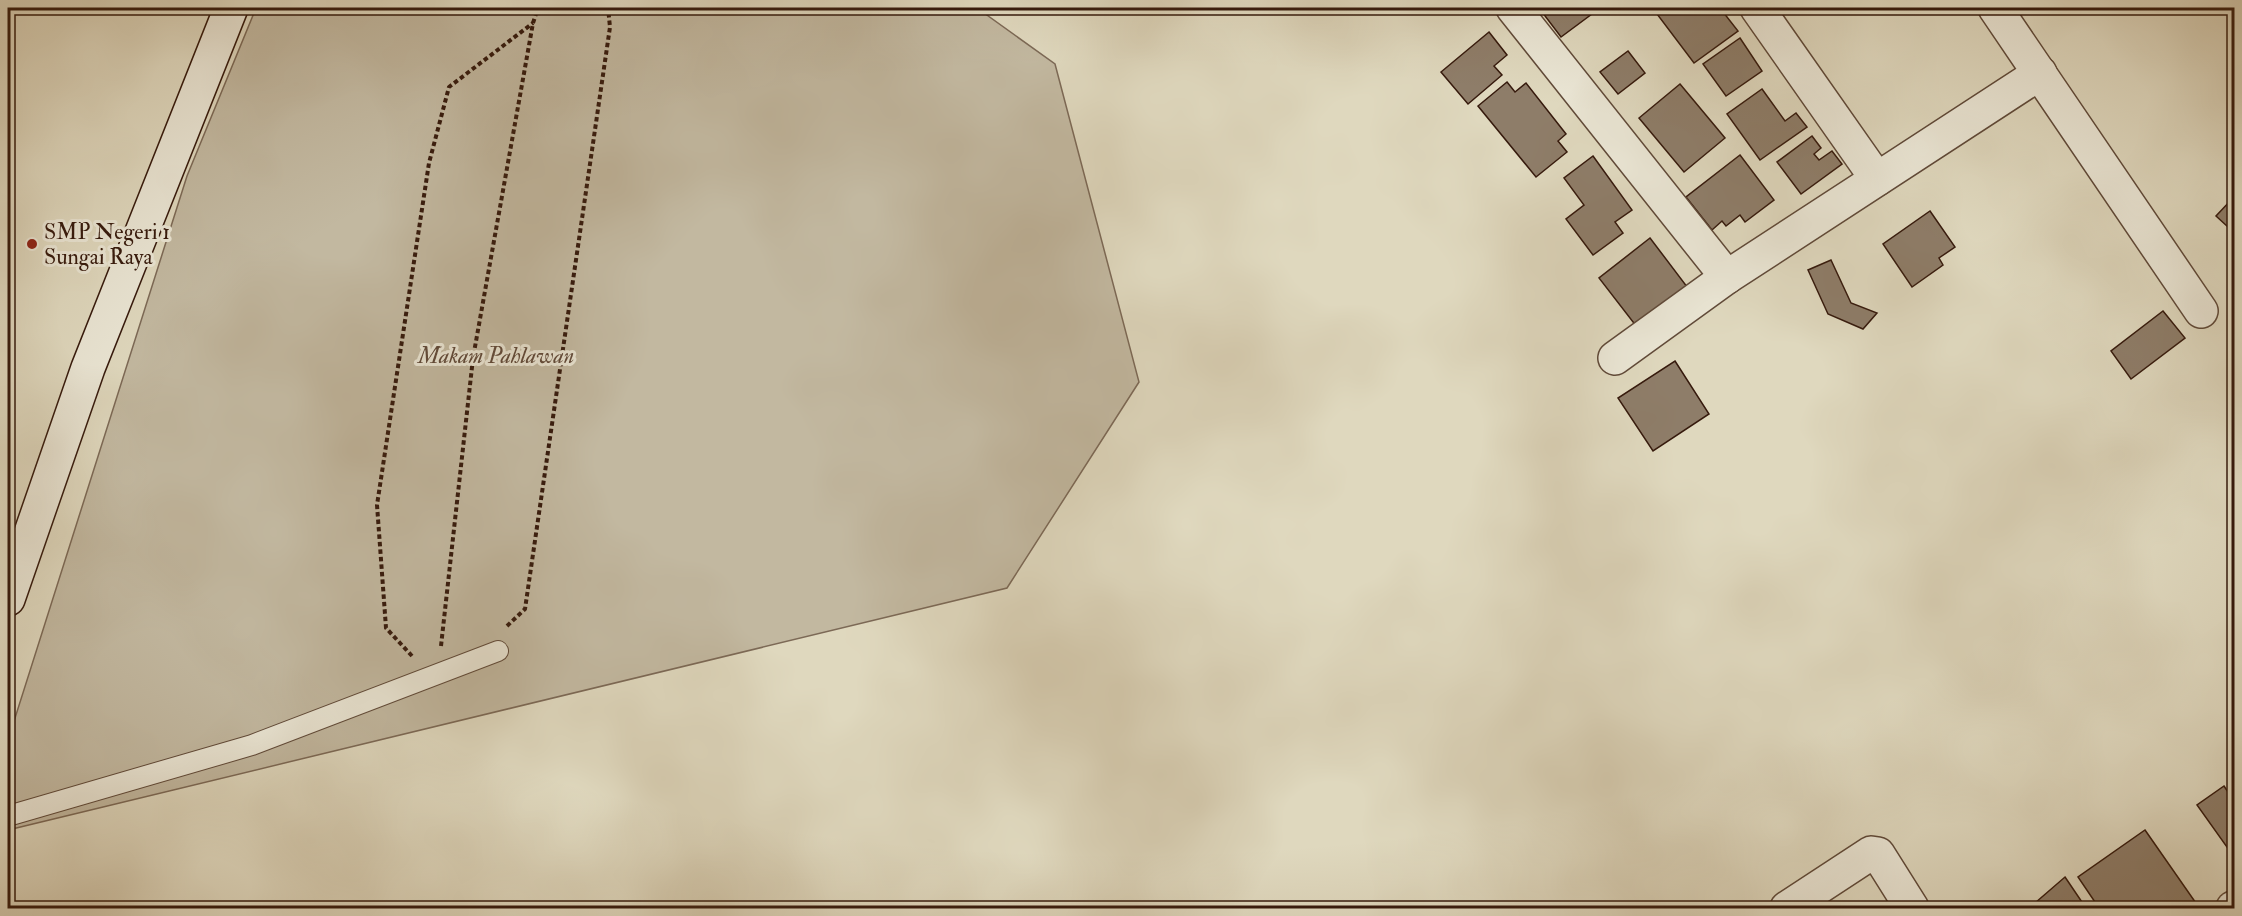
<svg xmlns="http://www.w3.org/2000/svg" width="2242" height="916" viewBox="0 0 2242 916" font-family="'IM FELL Double Pica',serif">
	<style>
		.green { fill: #c2b8a0; stroke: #7c6956; stroke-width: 1.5 }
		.building { fill: #8e7d69; stroke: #361a0d; stroke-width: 1.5 }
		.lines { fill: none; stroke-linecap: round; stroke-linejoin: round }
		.service-casing { stroke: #604a39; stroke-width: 22 }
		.minor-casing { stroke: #604a39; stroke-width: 36 }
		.secondary-casing { stroke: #361a0d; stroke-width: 36 }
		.path { stroke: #361a0d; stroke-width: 4; stroke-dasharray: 4.5 3; stroke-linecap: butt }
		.service { stroke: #eae6d5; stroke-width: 20 }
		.minor { stroke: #eae6d5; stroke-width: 33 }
		.secondary { stroke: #eae6d5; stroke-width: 33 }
		.poi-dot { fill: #8f2418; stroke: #eae6d5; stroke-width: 2 }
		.labels { text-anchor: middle; stroke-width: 6; stroke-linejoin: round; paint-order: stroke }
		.poi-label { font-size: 22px; fill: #361a0d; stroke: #eae6d5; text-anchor: start }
		.park-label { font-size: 22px; font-style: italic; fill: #604939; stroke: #eae6d5 }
	</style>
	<rect width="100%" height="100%" fill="#dfd8be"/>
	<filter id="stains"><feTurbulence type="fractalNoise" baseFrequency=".00333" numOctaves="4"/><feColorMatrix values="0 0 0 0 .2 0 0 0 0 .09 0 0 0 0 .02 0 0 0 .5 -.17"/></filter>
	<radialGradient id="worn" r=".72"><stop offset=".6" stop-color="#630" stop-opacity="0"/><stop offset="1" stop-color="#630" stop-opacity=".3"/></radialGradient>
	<!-- green -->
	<path class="green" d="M256 8H977L1055 64 1139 382 1007 588 8 830V740L187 176Z"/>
	<!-- building -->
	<g class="building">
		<path d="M1539 8H1600L1561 37Z"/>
		<path d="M1666 8H1720L1738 31 1694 63 1657 14Z"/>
		<path d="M1489 32 1507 55 1494 66 1502 75 1468 104 1441 72Z"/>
		<path d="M1740 38 1762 71 1726 96 1703 64Z"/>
		<path d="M1628 51 1645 73 1618 94 1600 72Z"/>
		<path d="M1507 82 1515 92 1526 83 1566 134 1558 141 1567 152 1536 177 1478 106Z"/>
		<path d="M1680 84 1725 138 1684 172 1639 118Z"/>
		<path d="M1762 89 1785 121 1796 113 1807 127 1760 160 1727 114Z"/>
		<path d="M1812 136 1821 148 1814 154 1819 160 1832 151 1842 164 1801 194 1777 162Z"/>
		<path d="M1740 155 1774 200 1745 222 1740 215 1726 226 1722 221 1712 230 1686 197Z"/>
		<path d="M1593 156 1632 210 1615 222 1623 233 1593 255 1566 219 1584 205 1564 178Z"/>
		<path d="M2231 200 2234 203V220L2228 227 2216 216Z"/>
		<path d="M1930 211 1955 247 1939 258 1943 265 1912 287 1883 244Z"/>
		<path d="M1650 238 1691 292 1640 331 1599 278Z"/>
		<path d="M1831 260 1851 303 1877 313 1863 329 1828 314 1808 270Z"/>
		<path d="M2163 311 2185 338 2131 379 2111 351Z"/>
		<path d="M1675 361 1709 414 1653 451 1618 398Z"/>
		<path d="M2224 786 2234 801V857L2197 805Z"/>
		<path d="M2145 830 2198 906 2194 908H2099L2078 877Z"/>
		<path d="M2065 877 2086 908H2040L2035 903Z"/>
	</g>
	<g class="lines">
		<!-- service casing -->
		<g class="service-casing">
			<path id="service" d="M8 816 252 745 498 651"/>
		</g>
		<!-- minor casing -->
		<g class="minor-casing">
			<g id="minor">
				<path d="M1513 8 1727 277"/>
				<path d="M1757 8 1877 179"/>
				<path d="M1995 8 2201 311"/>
				<path d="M1615 358 1727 277 2040 73"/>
				<path d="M1787 908 1871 853 1878 854 1912 908"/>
				<path d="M2233 908H2234"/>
			</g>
		</g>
		<!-- secondary casing -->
		<g class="secondary-casing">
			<path id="secondary" d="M8 599 88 368 231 8"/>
		</g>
		<!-- path -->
		<g class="path">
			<path d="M507 626 525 609 610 27 608 8"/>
			<path d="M441 646 473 358 533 23 538 8"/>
			<path d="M412 656 386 628 377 505 429 163 449 87 533 23"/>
		</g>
		<!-- service -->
		<use href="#service" class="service"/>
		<!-- minor -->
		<use href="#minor" class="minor"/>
		<!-- secondary -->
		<use href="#secondary" class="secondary"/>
	</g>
	<!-- markers -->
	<circle class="poi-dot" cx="32" cy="244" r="6"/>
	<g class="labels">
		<!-- poi labels -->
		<g class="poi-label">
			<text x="44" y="239">SMP Negeri 1<tspan x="44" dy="25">Sungai Raya</tspan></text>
		</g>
		<!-- park labels -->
		<g class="park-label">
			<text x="496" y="363">Makam Pahlawan</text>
		</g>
	</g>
	<!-- margin -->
	<rect width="2242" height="916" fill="none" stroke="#dfd8be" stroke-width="30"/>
	<rect x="9" y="9" width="2224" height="898" fill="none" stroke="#361a0d" stroke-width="3"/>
	<rect x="15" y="15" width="2212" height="886" fill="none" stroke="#361a0d" stroke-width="1.5"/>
	<rect width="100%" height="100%" filter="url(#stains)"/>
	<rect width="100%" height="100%" fill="url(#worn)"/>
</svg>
